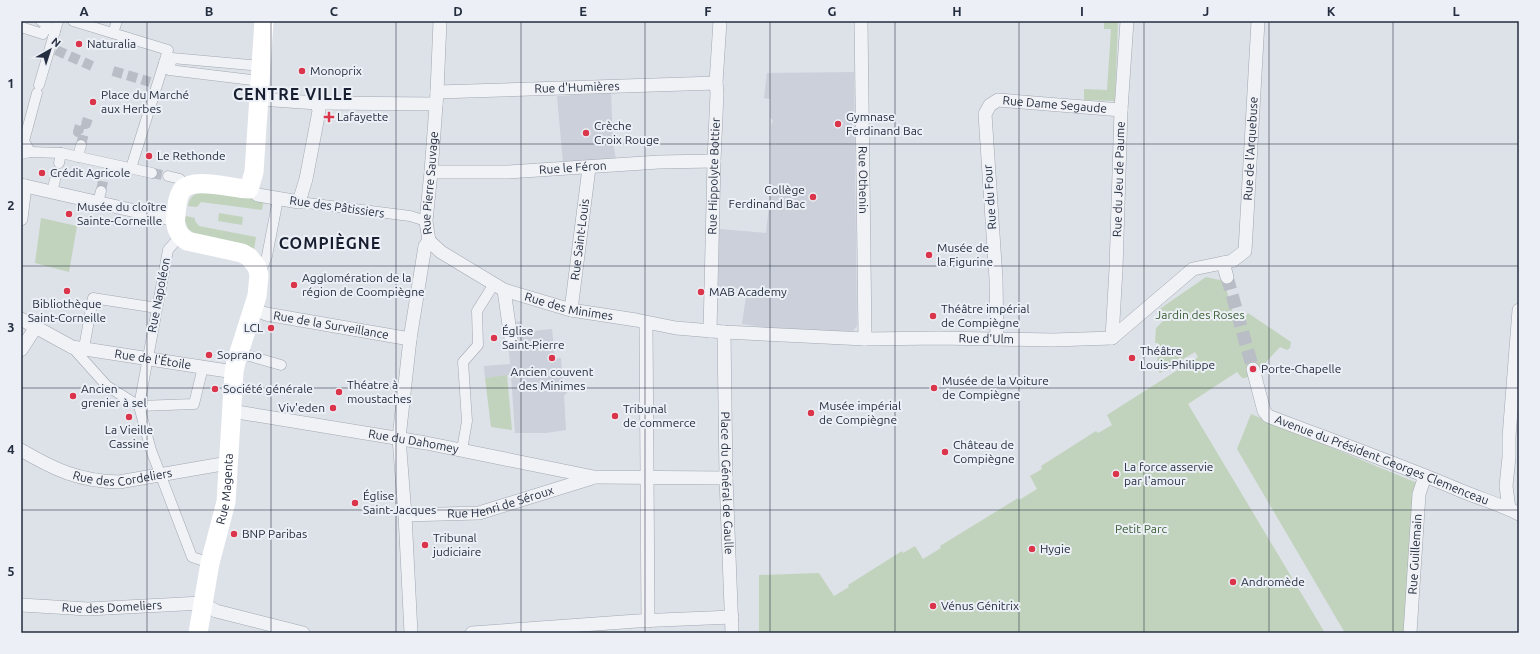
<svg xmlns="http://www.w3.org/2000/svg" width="1540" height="654" viewBox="0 0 1540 654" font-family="Ubuntu,sans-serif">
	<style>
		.built { fill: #cbd0da }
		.green { fill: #c2d3bd }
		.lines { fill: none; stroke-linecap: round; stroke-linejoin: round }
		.pedestrian-tunnel { stroke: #b8bdc6; stroke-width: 10; stroke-dasharray: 10 5; stroke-linecap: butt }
		.minor-tunnel { stroke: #b8bdc6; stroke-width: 13; stroke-dasharray: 13 6; stroke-linecap: butt }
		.pedestrian-casing { stroke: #a2a8b2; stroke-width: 11 }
		.minor-casing { stroke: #a2a8b2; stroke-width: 14 }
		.pedestrian { stroke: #f0f2f6; stroke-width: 10 }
		.minor { stroke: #f0f2f6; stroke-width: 13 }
		.secondary { stroke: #fff; stroke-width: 19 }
		.grid { fill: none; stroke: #252e40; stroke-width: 1; stroke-opacity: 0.55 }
		.poi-dot { fill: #da354a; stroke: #ecf0f6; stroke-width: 1.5 }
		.labels { text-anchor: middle; stroke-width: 4; stroke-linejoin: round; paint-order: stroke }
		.poi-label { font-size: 12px; fill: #252e40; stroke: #ecf0f6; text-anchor: start }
		.street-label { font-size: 12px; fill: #252e40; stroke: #ecf0f6 }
		.park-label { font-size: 12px; fill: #385d31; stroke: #ecf0f6 }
		.district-label { font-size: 16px; font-weight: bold; letter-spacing: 1px; fill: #171f30; stroke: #ecf0f6 }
		.neatline { fill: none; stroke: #252e40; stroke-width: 1.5 }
		.grid-label { font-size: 13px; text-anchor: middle; font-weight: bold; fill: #252e40 }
	</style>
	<rect width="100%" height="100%" fill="#dde1e8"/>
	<!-- built -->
	<g class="built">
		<path d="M854 72 857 326 853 331H793L742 324 747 289 718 287 719 229 766 233 771 188V124H772L773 120 770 118V99L764 98 767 73Z"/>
		<path d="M611 93 613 143 616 159 563 163 557 96Z"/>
		<path d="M521 321 522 332 552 329 555 358H561L563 387H568L569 390 564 396 566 430 546 433H515L511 375 485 378 484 366 510 364 508 341H517L516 322Z"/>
	</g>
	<!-- green -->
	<g class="green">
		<path d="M1104 22H1118L1115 101 1084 100V89L1107 90 1111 29H1104Z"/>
		<path d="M203 191 264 200 262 210 201 202 197 207 188 206C189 198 194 193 203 191Z"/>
		<path d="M219 213 243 217 242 225 218 221Z"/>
		<path d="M186 216 195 218V221L199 226 256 237 254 250 195 234 188 229 185 220Z"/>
		<path d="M41 218 77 226 69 272 35 263Z"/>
		<path d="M1206 277 1224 281 1236 324 1246 322 1245 317 1248 313 1291 342 1290 348 1287 350 1280 347 1266 362 1267 371 1245 378H1242L1237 372 1188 404 1325 633H759V575L819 573 834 596 849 587 848 585 902 551 903 553 915 546 923 559 941 548 940 546 1018 498 1019 500 1037 489 1030 476 1042 469 1041 466 1096 431 1098 433 1112 425 1107 415 1198 357 1195 352 1160 373 1157 369 1158 343H1155L1156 328 1166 318 1157 309 1158 310Z"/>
		<path d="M507 375 512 430 491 427 485 378Z"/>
		<path d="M1251 414 1417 483 1406 633H1345L1237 449Z"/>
	</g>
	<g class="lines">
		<!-- pedestrian-tunnel -->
		<g class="pedestrian-tunnel">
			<path d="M56 50 92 66"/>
			<path d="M113 71 150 82"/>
			<path d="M81 145 84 133 78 132 81 122 86 124 89 115"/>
			<path d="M152 173 168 176"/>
			<path d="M55 180 59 163"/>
			<path d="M101 191 105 171"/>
		</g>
		<!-- minor-tunnel -->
		<path class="minor-tunnel" d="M1227 277 1253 369"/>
		<!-- pedestrian casing -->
		<g class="pedestrian-casing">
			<g id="pedestrian">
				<path d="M73 21 168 50 164 63 167 64"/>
				<path d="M21 27 43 34 47 23 41 21"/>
				<path d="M49 29 55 31 58 21"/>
				<path d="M113 33 117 21"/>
				<path d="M260 81 169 70 172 58 261 66"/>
				<path d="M39 85 55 31"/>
				<path d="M30 152 24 141 37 93"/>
				<path d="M21 154 30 152 61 153 152 173"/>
				<path d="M78 157 81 145"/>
				<path d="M59 163 61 153"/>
				<path d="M131 168 164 63"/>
				<path d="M168 176 180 179 186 187"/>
				<path d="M52 192 55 180"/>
				<path d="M98 202 101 191"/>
				<path d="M299 202 410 216 426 221"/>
				<path d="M180 236 168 250 139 406 194 404 203 367"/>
				<path d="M260 273 267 256 278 199"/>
				<path d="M72 347 107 386 139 406 151 450 192 557 210 563"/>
				<path d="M84 348 93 298 157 308"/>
				<path d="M239 353 281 365"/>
				<path d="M462 450 467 421 463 362 478 345 477 311 494 284"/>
			</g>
		</g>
		<!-- minor casing -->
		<g class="minor-casing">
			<g id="minor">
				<path id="s1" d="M861 21 865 339"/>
				<path id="s2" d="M437 92 716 83"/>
				<path d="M259 99 317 103 436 104"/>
				<path id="s3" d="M431 172H508L659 162 714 161"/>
				<path d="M21 185 175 220"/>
				<path d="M249 189 258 195 299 202 306 179 319 111 317 103"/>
				<path d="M21 219 25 186"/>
				<path id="s4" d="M429 241 441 252 504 290 571 310 636 320 676 328 724 332 865 339 939 338 1053 340 1112 338 1193 269 1232 261 1245 251 1258 21"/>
				<path d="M1223 263 1227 277"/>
				<path d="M504 290 511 339"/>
				<path id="s5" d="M253 309 266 314 410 339"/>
				<path id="s6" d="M571 310 589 168"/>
				<path id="s7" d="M21 319 72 347 234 372"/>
				<path d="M646 323 648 621"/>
				<path id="s8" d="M710 331 714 161 717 93 716 83 720 21"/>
				<path id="s9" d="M724 332 726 478 732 633"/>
				<path id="s10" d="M1112 338 1116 269 1121 110 1127 21"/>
				<path id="s11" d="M997 339 996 279 985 114 990 105 998 100 1121 110"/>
				<path d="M21 350 36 327"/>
				<path id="s12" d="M1253 369 1264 411 1268 416C1331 440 1395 463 1457 489 1477 498 1500 504 1519 514"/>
				<path id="s13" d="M231 411 426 443 594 477 726 478"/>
				<path id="s14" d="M21 450C55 470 79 481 119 482L228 463"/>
				<path d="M1509 509 1506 486 1509 457V437L1519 310"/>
				<path id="s15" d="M405 515 479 513 592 478"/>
				<path id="s16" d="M21 605 88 609 202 603 216 611 303 633"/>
				<path id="s17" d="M411 633 405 515 399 438 410 339 425 246 429 241 426 221 431 172 437 92 440 21"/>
				<path d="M472 633 637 621 732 617"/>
				<path id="s18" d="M1410 633 1419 494 1425 476"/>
			</g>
		</g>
		<!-- pedestrian -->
		<use href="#pedestrian" class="pedestrian"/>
		<!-- minor -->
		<use href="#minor" class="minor"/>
		<!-- secondary -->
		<path class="secondary" id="s19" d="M198 633 210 563 226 502 234 372 236 362 257 296 259 275 257 267 249 257 242 253 187 241C177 234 174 226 176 214 177 206 177 197 182 190 194 176 232 189 249 189L254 172 264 21"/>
	</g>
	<!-- grid -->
	<path class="grid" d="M147 21V633M271 21V633M396 21V633M521 21V633M645 21V633M770 21V633M895 21V633M1019 21V633M1144 21V633M1269 21V633M1393 21V633M21 144H1519M21 266H1519M21 388H1519M21 510H1519"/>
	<!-- markers -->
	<g class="poi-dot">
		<circle cx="79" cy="44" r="4"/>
		<circle cx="302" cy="71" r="4"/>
		<circle cx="93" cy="102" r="4"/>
		<path d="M327 111h4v4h4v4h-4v4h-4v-4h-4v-4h4z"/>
		<circle cx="838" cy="124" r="4"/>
		<circle cx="586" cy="133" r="4"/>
		<circle cx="149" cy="156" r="4"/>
		<circle cx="42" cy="173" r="4"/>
		<circle cx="813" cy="197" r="4"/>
		<circle cx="69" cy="214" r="4"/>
		<circle cx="929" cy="255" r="4"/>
		<circle cx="294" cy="285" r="4"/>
		<circle cx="67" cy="291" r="4"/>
		<circle cx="701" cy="292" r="4"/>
		<circle cx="933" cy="316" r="4"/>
		<circle cx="271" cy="328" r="4"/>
		<circle cx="494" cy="338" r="4"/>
		<circle cx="209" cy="355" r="4"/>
		<circle cx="552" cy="358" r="4"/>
		<circle cx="1132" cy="358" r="4"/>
		<circle cx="1253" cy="369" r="4"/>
		<circle cx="934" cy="388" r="4"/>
		<circle cx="215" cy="389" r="4"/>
		<circle cx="339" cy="392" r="4"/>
		<circle cx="73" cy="396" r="4"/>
		<circle cx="333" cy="408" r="4"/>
		<circle cx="811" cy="413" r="4"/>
		<circle cx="615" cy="416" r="4"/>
		<circle cx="129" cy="417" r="4"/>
		<circle cx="945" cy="452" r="4"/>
		<circle cx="1116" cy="474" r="4"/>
		<circle cx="355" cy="503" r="4"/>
		<circle cx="234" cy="534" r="4"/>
		<circle cx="425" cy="545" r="4"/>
		<circle cx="1032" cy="549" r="4"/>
		<circle cx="1233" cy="582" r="4"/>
		<circle cx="933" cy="606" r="4"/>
	</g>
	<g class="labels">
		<!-- poi labels -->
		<g class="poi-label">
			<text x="87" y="48">Naturalia</text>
			<text x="310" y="75">Monoprix</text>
			<text x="101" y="99">Place du Marché<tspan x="101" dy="14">aux Herbes</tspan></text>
			<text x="337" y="121">Lafayette</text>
			<text x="846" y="121">Gymnase<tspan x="846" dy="14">Ferdinand Bac</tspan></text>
			<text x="594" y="130">Crèche<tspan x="594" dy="14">Croix Rouge</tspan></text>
			<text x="157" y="160">Le Rethonde</text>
			<text x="50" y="177">Crédit Agricole</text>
			<text x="805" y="194" text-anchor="end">Collège<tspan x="805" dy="14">Ferdinand Bac</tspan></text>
			<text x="77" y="211">Musée du cloître<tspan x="77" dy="14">Sainte-Corneille</tspan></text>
			<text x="937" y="252">Musée de<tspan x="937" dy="14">la Figurine</tspan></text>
			<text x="302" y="282">Agglomération de la<tspan x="302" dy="14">région de Coompiègne</tspan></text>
			<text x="709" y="296">MAB Academy</text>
			<text x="67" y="308" text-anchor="middle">Bibliothèque<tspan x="67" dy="14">Saint-Corneille</tspan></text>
			<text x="941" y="313">Théâtre impérial<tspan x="941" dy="14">de Compiègne</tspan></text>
			<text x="263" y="332" text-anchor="end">LCL</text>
			<text x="502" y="335">Église<tspan x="502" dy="14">Saint-Pierre</tspan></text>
			<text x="1140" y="355">Théâtre<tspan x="1140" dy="14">Louis-Philippe</tspan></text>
			<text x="217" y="359">Soprano</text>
			<text x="1261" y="373">Porte-Chapelle</text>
			<text x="552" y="376" text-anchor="middle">Ancien couvent<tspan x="552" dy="14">des Minimes</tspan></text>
			<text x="942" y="385">Musée de la Voiture<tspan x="942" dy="14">de Compiègne</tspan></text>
			<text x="347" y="389">Théatre à<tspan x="347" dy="14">moustaches</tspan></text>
			<text x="81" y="393">Ancien<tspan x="81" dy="14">grenier à sel</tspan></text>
			<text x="223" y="393">Société générale</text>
			<text x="819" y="410">Musée impérial<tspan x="819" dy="14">de Compiègne</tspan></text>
			<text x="325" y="412" text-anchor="end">Viv'eden</text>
			<text x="623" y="413">Tribunal<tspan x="623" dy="14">de commerce</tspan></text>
			<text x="129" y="434" text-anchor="middle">La Vieille<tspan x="129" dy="14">Cassine</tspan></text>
			<text x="953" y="449">Château de<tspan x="953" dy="14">Compiègne</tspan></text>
			<text x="1124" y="471">La force asservie<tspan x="1124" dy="14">par l'amour</tspan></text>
			<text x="363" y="500">Église<tspan x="363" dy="14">Saint-Jacques</tspan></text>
			<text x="242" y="538">BNP Paribas</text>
			<text x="433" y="542">Tribunal<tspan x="433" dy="14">judiciaire</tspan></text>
			<text x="1040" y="553">Hygie</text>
			<text x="1241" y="586">Andromède</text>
			<text x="941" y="610">Vénus Génitrix</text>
		</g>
		<!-- street labels -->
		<g class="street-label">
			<text dy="4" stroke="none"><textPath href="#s2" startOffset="140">Rue d'Humières</textPath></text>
			<text dy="4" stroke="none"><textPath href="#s11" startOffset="302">Rue Dame Segaude</textPath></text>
			<text dy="4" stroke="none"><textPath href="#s4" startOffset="968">Rue de l'Arquebuse</textPath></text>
			<text dy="4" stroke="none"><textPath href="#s3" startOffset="142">Rue le Féron</textPath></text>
			<text dy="4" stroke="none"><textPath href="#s8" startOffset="155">Rue Hippolyte Bottier</textPath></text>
			<text dy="4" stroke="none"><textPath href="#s10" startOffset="159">Rue du Jeu de Paume</textPath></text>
			<text dy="4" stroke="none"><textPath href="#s1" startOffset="159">Rue Othenin</textPath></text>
			<text dy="4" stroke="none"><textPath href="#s17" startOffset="454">Rue Pierre Sauvage</textPath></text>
			<text transform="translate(990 197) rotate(-94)" y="4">Rue du Four</text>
			<text transform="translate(337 207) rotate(8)" y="4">Rue des Pâtissiers</text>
			<text dy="4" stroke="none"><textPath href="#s6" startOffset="71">Rue Saint-Louis</textPath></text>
			<text transform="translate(159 295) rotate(-79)" y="4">Rue Napoléon</text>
			<text dy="4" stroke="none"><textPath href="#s4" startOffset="157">Rue des Minimes</textPath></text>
			<text dy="4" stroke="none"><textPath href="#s5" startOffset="80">Rue de la Surveillance</textPath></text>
			<text dy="4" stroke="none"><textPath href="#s4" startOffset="577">Rue d'Ulm</textPath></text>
			<text dy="4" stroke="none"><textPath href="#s7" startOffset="140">Rue de l'Étoile</textPath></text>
			<text dy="4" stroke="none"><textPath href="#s13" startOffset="185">Rue du Dahomey</textPath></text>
			<text dy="4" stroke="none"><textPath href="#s12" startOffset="172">Avenue du Président Georges Clemenceau</textPath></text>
			<text dy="4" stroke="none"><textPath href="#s14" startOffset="108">Rue des Cordeliers</textPath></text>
			<text dy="4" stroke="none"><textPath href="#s9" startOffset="151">Place du Général de Gaulle</textPath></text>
			<text dy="4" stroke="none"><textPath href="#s19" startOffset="147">Rue Magenta</textPath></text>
			<text dy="4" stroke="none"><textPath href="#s15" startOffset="97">Rue Henri de Séroux</textPath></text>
			<text dy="4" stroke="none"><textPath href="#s18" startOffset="79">Rue Guillemain</textPath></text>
			<text dy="4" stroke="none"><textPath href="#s16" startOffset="91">Rue des Domeliers</textPath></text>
		</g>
		<!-- park labels -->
		<g class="park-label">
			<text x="1200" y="319">Jardin des Roses</text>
			<text x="1141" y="533">Petit Parc</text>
		</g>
		<!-- district labels -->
		<g class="district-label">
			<text x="293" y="100">CENTRE VILLE</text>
			<text x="330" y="249">COMPIÈGNE</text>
		</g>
	</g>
	<!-- border -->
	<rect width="1540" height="654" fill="none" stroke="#ecf0f6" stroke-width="44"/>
	<!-- north arrow -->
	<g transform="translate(50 50) rotate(39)" stroke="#ecf0f6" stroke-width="3" paint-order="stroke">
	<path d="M0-3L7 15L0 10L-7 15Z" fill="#252e40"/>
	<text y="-6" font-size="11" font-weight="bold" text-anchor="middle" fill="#252e40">N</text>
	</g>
	<rect x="22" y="22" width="1496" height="610" class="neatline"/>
	<g class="grid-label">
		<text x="84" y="16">A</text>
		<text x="209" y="16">B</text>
		<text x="334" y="16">C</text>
		<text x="458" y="16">D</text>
		<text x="583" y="16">E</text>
		<text x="708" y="16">F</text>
		<text x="832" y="16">G</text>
		<text x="957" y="16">H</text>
		<text x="1082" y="16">I</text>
		<text x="1206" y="16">J</text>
		<text x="1331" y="16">K</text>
		<text x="1456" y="16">L</text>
		<text x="11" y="88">1</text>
		<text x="11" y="210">2</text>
		<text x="11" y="332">3</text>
		<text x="11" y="454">4</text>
		<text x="11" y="576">5</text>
	</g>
</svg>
